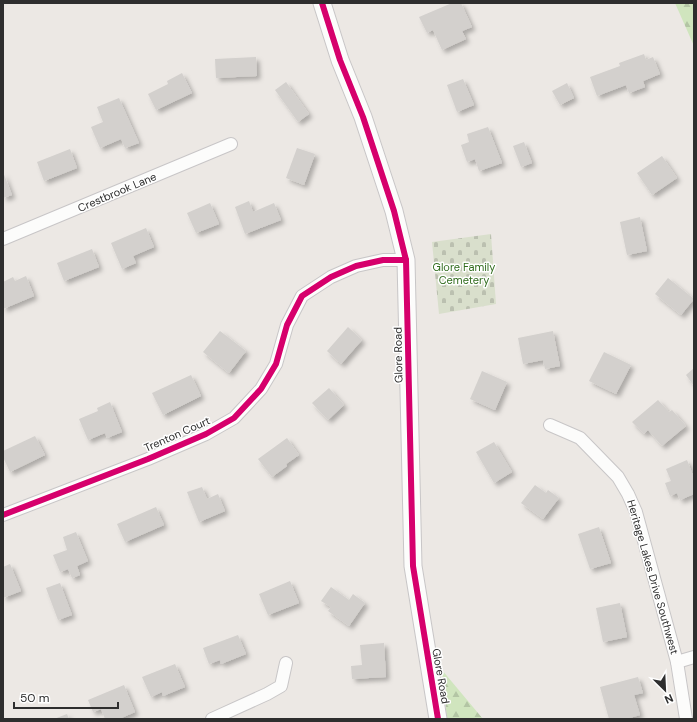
<svg xmlns="http://www.w3.org/2000/svg" width="697" height="722" viewBox="0 0 697 722" font-family="'DM Sans',sans-serif">
	<style>
		.forest { fill: url(#forest-firs) }
		.cemetery { fill: url(#cemetery-stones) }
		.building { fill: #d3d0cd; filter: url(#shadow) }
		.lines { fill: none; stroke-linecap: round; stroke-linejoin: round }
		.street-casing { stroke: #c8c6c7; stroke-width: 14 }
		.secondary-casing { stroke: #c8c6c7; stroke-width: 19 }
		.street { stroke: #fcfcfb; stroke-width: 12 }
		.secondary { stroke: #fcfcfb; stroke-width: 17 }
		.cycleway-casing { stroke: #fff; stroke-width: 8 }
		.cycleway { stroke: #d6006c; stroke-width: 6 }
		.labels { text-anchor: middle; stroke-width: 3; stroke-linejoin: round; paint-order: stroke }
		.street-label { font-size: 11px; fill: #2e2e2e; stroke: #fff }
		.park-label { font-size: 11px; fill: #306c1d; stroke: #fff }
	</style>
	<defs>
		<pattern id="forest-firs" width="22" height="20" patternUnits="userSpaceOnUse"><rect width="22" height="20" fill="#d0e5be"/><path d="M5 1l3.5 6h-7zM16 11l3.5 6h-7z" fill="#b3c5a4"/></pattern>
		<pattern id="cemetery-stones" width="16" height="16" patternUnits="userSpaceOnUse"><rect width="16" height="16" fill="#d9dfcc"/><path d="M2 7V4a2 2 0 0 1 4 0v3zM10 15v-3a2 2 0 0 1 4 0v3z" fill="#bbc0b0"/></pattern>
		<filter id="shadow"><feDropShadow dx="3.5" dy="3.5" stdDeviation="2" flood-color="#0004"/></filter>
	</defs>
	<rect width="100%" height="100%" fill="#ece8e4"/>
	<!-- forest -->
	<g class="forest">
		<path d="M675 3H694V46Z"/>
		<path d="M442 670 483 719H447Z"/>
	</g>
	<!-- cemetery -->
	<path class="cemetery" d="M491 234 496 304 439 314 432 242Z"/>
	<!-- building -->
	<g class="building">
		<path d="M452 3H461L472 27 462 31 466 39 442 50 433 30 427 33 419 17Z"/>
		<path d="M644 54 646 60 653 57 660 74 643 81 645 87 629 93 626 85 597 96 590 77 620 66 619 63Z"/>
		<path d="M256 57 257 76 216 78 215 59Z"/>
		<path d="M182 73 192 93 156 110 148 94 168 84 167 81Z"/>
		<path d="M463 79 474 105 457 112 447 85Z"/>
		<path d="M286 82 309 114 298 122 275 90Z"/>
		<path d="M567 83 574 98 560 105 552 91Z"/>
		<path d="M119 98 139 143 125 148 121 139 100 148 91 127 103 122 97 107Z"/>
		<path d="M488 127 502 163 479 171 475 159 467 162 461 145 469 142 467 134Z"/>
		<path d="M524 142 532 163 521 167 513 146Z"/>
		<path d="M297 148 315 154 304 185 286 178Z"/>
		<path d="M70 149 77 168 44 181 37 162Z"/>
		<path d="M662 156 677 178 652 195 637 173Z"/>
		<path d="M3 172 12 195 3 198Z"/>
		<path d="M249 201 253 212 274 203 281 220 245 234 235 207Z"/>
		<path d="M210 203 219 224 196 233 187 213Z"/>
		<path d="M640 217 647 251 627 255 620 222Z"/>
		<path d="M146 228 154 247 133 256 136 263 122 269 111 243Z"/>
		<path d="M92 249 99 267 64 281 57 263Z"/>
		<path d="M26 276 34 296 3 309V282L13 277 15 281Z"/>
		<path d="M668 278 694 299 681 315 655 294Z"/>
		<path d="M348 327 362 340 341 364 327 351Z"/>
		<path d="M220 331 246 351 229 373 203 352Z"/>
		<path d="M553 331 560 366 545 369 543 360 523 364 518 338Z"/>
		<path d="M604 352 631 365 616 394 589 381Z"/>
		<path d="M694 368V386L686 375Z"/>
		<path d="M482 371 507 382 495 410 470 399Z"/>
		<path d="M191 375 201 396 163 415 152 393Z"/>
		<path d="M329 388 344 405 328 420 312 403Z"/>
		<path d="M658 400 669 412 672 410 686 426 662 446 648 430 644 434 632 422Z"/>
		<path d="M110 402 122 432 107 438 105 433 88 440 79 419 98 411 97 408Z"/>
		<path d="M35 436 45 455 10 472 3 457V451Z"/>
		<path d="M287 438 299 455 286 464 287 466 272 477 258 459Z"/>
		<path d="M494 442 512 472 494 483 476 452Z"/>
		<path d="M687 460 694 478V494L680 500 677 493 670 496 665 483 671 481 666 469Z"/>
		<path d="M535 485 546 493 548 490 559 498 543 519 521 503Z"/>
		<path d="M202 487 207 499 218 494 225 511 199 522 187 492Z"/>
		<path d="M156 507 164 525 125 542 117 524Z"/>
		<path d="M599 527 611 563 590 569 578 534Z"/>
		<path d="M76 532 88 561 77 566 80 575 72 578 68 569 60 572 53 555 67 550 63 537Z"/>
		<path d="M10 564 21 591 3 598V567Z"/>
		<path d="M290 581 299 603 268 615 259 594Z"/>
		<path d="M60 583 72 615 58 620 46 588Z"/>
		<path d="M331 587 349 600 353 594 365 603 349 626 328 611 331 607 321 601Z"/>
		<path d="M620 603 627 637 603 642 596 608Z"/>
		<path d="M238 635 246 654 221 664 220 660 209 664 203 648Z"/>
		<path d="M384 643 386 677 352 679 351 666 362 665 360 645Z"/>
		<path d="M175 664 185 687 163 696 162 692 151 697 142 677Z"/>
		<path d="M638 677 643 693 634 695 640 715 626 719H609L600 687Z"/>
		<path d="M124 685 135 712 119 719H105L101 709 93 712 88 700Z"/>
		<path d="M67 714 69 719H54Z"/>
	</g>
	<g class="lines">
		<!-- street casing -->
		<g class="street-casing">
			<g id="street">
				<path d="M3 239 231 144"/>
				<path d="M550 425 580 438 618 477 628 494 636 512 677 662 686 719"/>
				<path d="M3 515 148 459 206 434 234 418 261 389 276 364 287 325 302 296 331 277 356 266 383 260H406"/>
				<path d="M677 662 694 657"/>
				<path d="M212 719 267 694 281 686 286 663"/>
			</g>
		</g>
		<!-- secondary casing -->
		<g class="secondary-casing">
			<path id="secondary" d="M322 3 340 60 363 117 394 211 406 260 413 566 438 719"/>
		</g>
		<!-- street -->
		<use href="#street" class="street"/>
		<!-- secondary -->
		<use href="#secondary" class="secondary"/>
		<!-- cycleway casing -->
		<g class="cycleway-casing">
			<g id="cycleway">
				<path d="M322 3 340 60 363 117 394 211 406 260 413 566 438 719"/>
				<path d="M3 515 148 459 206 434 234 418 261 389 276 364 287 325 302 296 331 277 356 266 383 260H406"/>
			</g>
		</g>
		<!-- cycleway -->
		<use href="#cycleway" class="cycleway"/>
	</g>
	<g class="labels">
		<!-- street labels -->
		<g class="street-label">
			<text transform="translate(117 192) rotate(-23)" y="4">Crestbrook Lane</text>
			<text transform="translate(398 355) rotate(-91)" y="4">Glore Road</text>
			<text transform="translate(177 434) rotate(-24)" y="4">Trenton Court</text>
			<text transform="translate(653 577) rotate(74)" y="4">Heritage Lakes Drive Southwest</text>
			<text transform="translate(441 676) rotate(80)" y="4">Glore Road</text>
		</g>
		<!-- park labels -->
		<g class="park-label">
			<text x="464" y="271">Glore Family<tspan x="464" dy="13">Cemetery</tspan></text>
		</g>
	</g>
	<!-- border -->
	<rect width="697" height="722" fill="none" stroke="#2e2e2e" stroke-width="8"/>
	<!-- north arrow -->
	<g transform="translate(665 690) rotate(156)" stroke="#ffffff" stroke-width="3" paint-order="stroke">
	<path d="M0-3L7 15L0 10L-7 15Z" fill="#2e2e2e"/>
	<text y="-6" font-size="11" font-weight="bold" text-anchor="middle" fill="#2e2e2e">N</text>
	</g>
	<!-- scale -->
	<path d="M14 702v6h104v-6" fill="none" stroke="#2e2e2e" stroke-width="2"/>
	<text x="20" y="702" font-size="12" fill="#2e2e2e" stroke="#ffffff" stroke-width="3" paint-order="stroke">50 m</text>
</svg>
